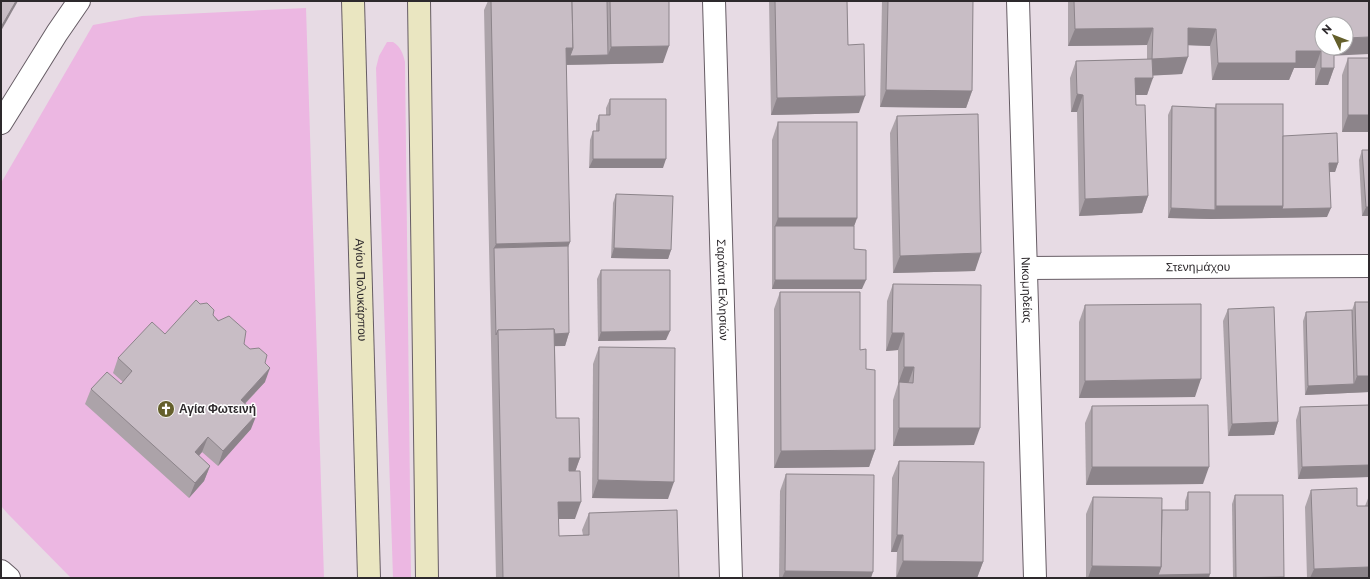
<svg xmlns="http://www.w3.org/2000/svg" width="1370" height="579" viewBox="0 0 1370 579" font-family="Montserrat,sans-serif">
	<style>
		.green { fill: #ecb7e2 }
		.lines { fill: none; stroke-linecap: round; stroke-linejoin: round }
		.street-casing { stroke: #665c64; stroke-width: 24 }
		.secondary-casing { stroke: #665c64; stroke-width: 24 }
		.street { stroke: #fff; stroke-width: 22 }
		.secondary { stroke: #eae6c1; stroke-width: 22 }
		.wall { fill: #aca3a9 }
		.shaded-wall { fill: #8c848a }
		.building { fill: #c8bdc5; stroke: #8c848a }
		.labels { text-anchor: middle; stroke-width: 3; stroke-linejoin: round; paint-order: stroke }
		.street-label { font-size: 12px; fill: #2d292c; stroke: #fff }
		.poi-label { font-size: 12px; font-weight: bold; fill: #2d292c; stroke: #fff; text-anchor: start }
	</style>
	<rect width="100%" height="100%" fill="#e7dbe4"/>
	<!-- green -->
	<g class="green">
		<path d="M306 8 324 578H71L8 514 1 506V183L93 25 142 16Z"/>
		<path d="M387 42H393C401 47 403 54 405 62L411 578 393 577 376 68 379 56Z"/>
	</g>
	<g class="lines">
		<!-- street casing -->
		<g class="street-casing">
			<g id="street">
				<path id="s1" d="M714 1 731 578"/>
				<path id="s2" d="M1018 1 1035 578"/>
				<path d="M1 123 57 33 79 1"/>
				<path id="s3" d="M1026 268 1369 266"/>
				<path d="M1 571 9 578"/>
			</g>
		</g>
		<!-- secondary casing -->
		<g class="secondary-casing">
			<g id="secondary">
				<path id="s4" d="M353 1 369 578"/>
				<path d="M419 1 427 578"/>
			</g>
		</g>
		<!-- street -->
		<use href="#street" class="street"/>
		<!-- secondary -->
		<use href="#secondary" class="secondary"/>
	</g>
	<!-- wall -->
	<g class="wall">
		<path d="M488 1H669L663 63 566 65 570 242 568 246 569 333 565 346H555L556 418 580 458 575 471V519H558L559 536 583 535 582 530 589 513 679 578H496L484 10Z"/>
		<path d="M769 1H847L848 45 859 113 771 115Z"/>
		<path d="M882 1H973L972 91 966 108 880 107Z"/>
		<path d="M1068 1H1369L1334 56V68L1328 85H1315V68H1294L1289 80H1212L1210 46 1188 45 1182 74 1153 75 1147 95H1135L1136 105 1148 196 1142 213 1079 216 1077 112H1071L1070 78 1076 61 1147 59V45L1068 46Z"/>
		<path d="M1348 58H1369V132H1342V75Z"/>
		<path d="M610 99 663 168H589L590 140 593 131H596V124L599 115H606V108Z"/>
		<path d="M1216 104 1338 163 1335 172H1329L1327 217 1211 219 1168 218V115L1172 106 1215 108Z"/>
		<path d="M897 116 975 271 893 273 890 133Z"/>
		<path d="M778 122 857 218 854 226V249L862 289H772V140Z"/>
		<path d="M1362 150 1369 216H1362L1359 160Z"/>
		<path d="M616 194 671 250 668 259 611 258 613 203Z"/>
		<path d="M601 270 666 340 598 341 597 279Z"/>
		<path d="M893 284 974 445 893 446V400L898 384V350L886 351 887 301Z"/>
		<path d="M780 292 860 350 866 369 875 450 869 467 774 468V309Z"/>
		<path d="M1355 302 1369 392 1305 395 1303 321 1306 312 1352 310Z"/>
		<path d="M1085 305 1195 397 1079 398V322Z"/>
		<path d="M1228 309 1278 422 1274 435 1228 436 1223 321Z"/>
		<path d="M213 315 265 363V382L245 404 251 429 218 466 202 452 199 456 210 466 204 481 189 498 85 404 91 389 121 384 123 382 113 373 118 358 165 334Z"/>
		<path d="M599 347 668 499 592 498 593 364Z"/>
		<path d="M1369 405V477L1298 479 1296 420 1300 407Z"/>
		<path d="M1092 406 1203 484 1086 485 1085 423Z"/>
		<path d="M899 461 983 562 977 578H896L897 552H891L892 478Z"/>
		<path d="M786 474 871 578H779L780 491Z"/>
		<path d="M1311 490 1357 506H1365L1369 496V578H1307L1305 507Z"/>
		<path d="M1188 492 1209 578H1086V514L1093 497 1162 510H1185V501Z"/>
		<path d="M1235 495 1284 577V578H1233L1232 504Z"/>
	</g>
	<!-- shaded-wall -->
	<g class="shaded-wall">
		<path d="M16 1H18L1 31V27Z"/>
		<path d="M1153 28 1147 45 1068 46 1075 29Z"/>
		<path d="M1188 28 1216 29 1210 46 1182 45Z"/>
		<path d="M1369 37V54L1328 56 1331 48H1346V38Z"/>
		<path d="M669 46 663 63 559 65 566 48H573L608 55 611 47Z"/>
		<path d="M1296 51H1321L1315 68H1294L1289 80H1212L1218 63Z"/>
		<path d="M1188 57 1182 74 1146 76 1152 59Z"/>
		<path d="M1321 68H1334L1328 85H1315Z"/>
		<path d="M1135 78H1153L1147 95H1129Z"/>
		<path d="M886 90 972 91 966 108 880 107Z"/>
		<path d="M1077 94 1083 95 1077 112H1071Z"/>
		<path d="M865 96 859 113 771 115 777 98Z"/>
		<path d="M1348 115H1369V132H1342Z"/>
		<path d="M593 159H666L663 168H589Z"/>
		<path d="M1329 163H1338L1335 172H1326Z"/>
		<path d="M1148 196 1142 213 1079 216 1085 199Z"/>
		<path d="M1216 206H1283L1331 208 1327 217 1211 219 1168 218 1171 208 1215 210Z"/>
		<path d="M1366 207H1369V216H1362Z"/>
		<path d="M778 218H857L851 235 775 226Z"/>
		<path d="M570 242 564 259 494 248 496 244Z"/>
		<path d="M614 248 671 250 668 259 611 258Z"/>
		<path d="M981 253 975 271 893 273 900 256Z"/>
		<path d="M775 280H866L862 289H772Z"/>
		<path d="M670 331 666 340 598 341 601 332Z"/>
		<path d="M569 333 565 346 498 347V335Z"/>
		<path d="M892 333H904L898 350 886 351Z"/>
		<path d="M904 367H914L908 384 899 382 898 384Z"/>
		<path d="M270 368 265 382 235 414 241 400Z"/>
		<path d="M1357 376H1369V392L1305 395 1308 386 1354 384Z"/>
		<path d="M1201 379 1195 397 1079 398 1085 381Z"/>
		<path d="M257 414 251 429 218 466 223 451Z"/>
		<path d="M1278 422 1274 435 1228 436 1232 424Z"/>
		<path d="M899 428H980L974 445 893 446Z"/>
		<path d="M208 437 202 452 189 467 195 452Z"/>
		<path d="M875 450 869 467 774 468 781 451Z"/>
		<path d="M569 458H580L574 475H563Z"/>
		<path d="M1369 465V477L1298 479 1302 467Z"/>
		<path d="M210 466 204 481 189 498 195 483Z"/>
		<path d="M1092 467H1209L1203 484 1086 485Z"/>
		<path d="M598 480 674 482 668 499 592 498Z"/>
		<path d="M558 502H581L575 519H551Z"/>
		<path d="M897 535H903L897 552H891Z"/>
		<path d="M903 561 983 562 977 578H896Z"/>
		<path d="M1092 566 1161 567 1210 574 1209 578H1088Z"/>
		<path d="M1369 567V578H1310L1314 569Z"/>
		<path d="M785 571 873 572 871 578H782Z"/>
		<path d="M1284 577V578H1236Z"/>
	</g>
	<!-- building -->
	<g class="building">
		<path d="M1 1H16L1 27Z"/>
		<path d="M491 1H572L573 48H566L570 242 496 244Z"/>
		<path d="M572 1H607L608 55 570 56 573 48Z"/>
		<path d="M610 1H669V46L611 47Z"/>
		<path d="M775 1H847L848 45 864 44 865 96 777 98Z"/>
		<path d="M888 1H973L972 91 886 90Z"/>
		<path d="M1074 1H1369V37L1346 38V24H1322V48H1334V68H1321V51H1296V63H1218L1216 29 1188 28V57L1152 59 1153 28 1075 29Z"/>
		<rect x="1348" y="58" width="21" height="57"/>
		<path d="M1152 59 1153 78H1135L1136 105H1145L1148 196 1085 199 1083 95 1077 94 1076 61Z"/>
		<path d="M610 99H666V159H593V131H599V115H610Z"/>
		<rect x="1216" y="104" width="67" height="102"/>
		<path d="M1172 106 1215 108V210L1171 208Z"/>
		<path d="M978 114 981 253 900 256 897 116Z"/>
		<rect x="778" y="122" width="79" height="96"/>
		<path d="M1337 133 1338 163H1329L1331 208 1282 209 1283 206V136Z"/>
		<path d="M1362 150H1369V207H1366Z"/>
		<path d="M616 194 673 196 671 250 614 248Z"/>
		<path d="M775 226H854V249L866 250V280H775Z"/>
		<path d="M568 246 569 333 555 334 554 329 498 330 496 335 494 248Z"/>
		<path d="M601 270H670V331L601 332Z"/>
		<path d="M893 284 981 285 980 428H899V382L913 383 914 367H904V333H892Z"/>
		<path d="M780 292H860V350L866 349V369L875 370V450L781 451Z"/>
		<path d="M196 300 200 304 207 303 214 310 213 315 218 321 229 316 246 331 244 344 250 349 259 348 267 355 265 363 270 368 241 400 257 414 223 451 208 437 195 452 210 466 195 483 91 389 107 372 121 384 132 371 118 358 152 322 165 334Z"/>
		<path d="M1355 302H1369V376H1357Z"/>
		<path d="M1201 304V379L1085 381V305Z"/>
		<path d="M1274 307 1278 422 1232 424 1228 309Z"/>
		<path d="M1352 310 1354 384 1308 386 1306 312Z"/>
		<path d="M554 329 556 418H579L580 458H569V471H580L581 502H558L559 536 589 535V513L677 510 679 578H503L498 330Z"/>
		<path d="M599 347 675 348 674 482 598 480Z"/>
		<path d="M1208 405 1209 467H1092V406Z"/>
		<path d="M1369 405V465L1302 467 1300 407Z"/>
		<path d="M899 461 984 462 983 562 903 561V535H897Z"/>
		<path d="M786 474 874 475 873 572 785 571Z"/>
		<path d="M1357 488V506H1369V567L1314 569 1311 490Z"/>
		<path d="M1188 492H1210V574L1158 575 1161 567 1162 510H1188Z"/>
		<path d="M1235 495H1283L1284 577 1236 578Z"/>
		<path d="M1093 497 1162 498 1161 567 1092 566Z"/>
	</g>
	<!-- icons -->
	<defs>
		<g id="church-disc" transform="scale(0.9)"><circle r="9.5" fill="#645f2b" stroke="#fff"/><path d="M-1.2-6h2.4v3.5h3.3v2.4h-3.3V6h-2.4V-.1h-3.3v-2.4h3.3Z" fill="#fff"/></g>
	</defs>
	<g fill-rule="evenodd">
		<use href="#church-disc" x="166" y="409"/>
	</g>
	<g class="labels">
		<!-- street labels -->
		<g class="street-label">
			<text dy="4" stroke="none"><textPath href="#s3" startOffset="172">Στενημάχου</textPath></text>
			<text dy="4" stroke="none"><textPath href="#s2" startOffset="289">Νικομηδείας</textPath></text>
			<text dy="4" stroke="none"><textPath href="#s4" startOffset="289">Αγίου Πολυκάρπου</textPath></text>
			<text dy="4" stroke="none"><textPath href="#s1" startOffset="289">Σαράντα Εκλησιών</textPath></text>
		</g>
		<!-- poi labels -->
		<g class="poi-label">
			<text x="179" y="413">Αγία Φωτεινή</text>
		</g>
	</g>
	<!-- border -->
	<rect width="1370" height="579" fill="none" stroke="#2d292c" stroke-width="4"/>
	<!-- north arrow -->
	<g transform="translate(1334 36) rotate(313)"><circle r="19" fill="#ffffff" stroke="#aba9ab"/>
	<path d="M0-3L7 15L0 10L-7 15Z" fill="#645f2b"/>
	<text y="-6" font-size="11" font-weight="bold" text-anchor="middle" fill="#2d292c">N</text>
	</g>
</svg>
